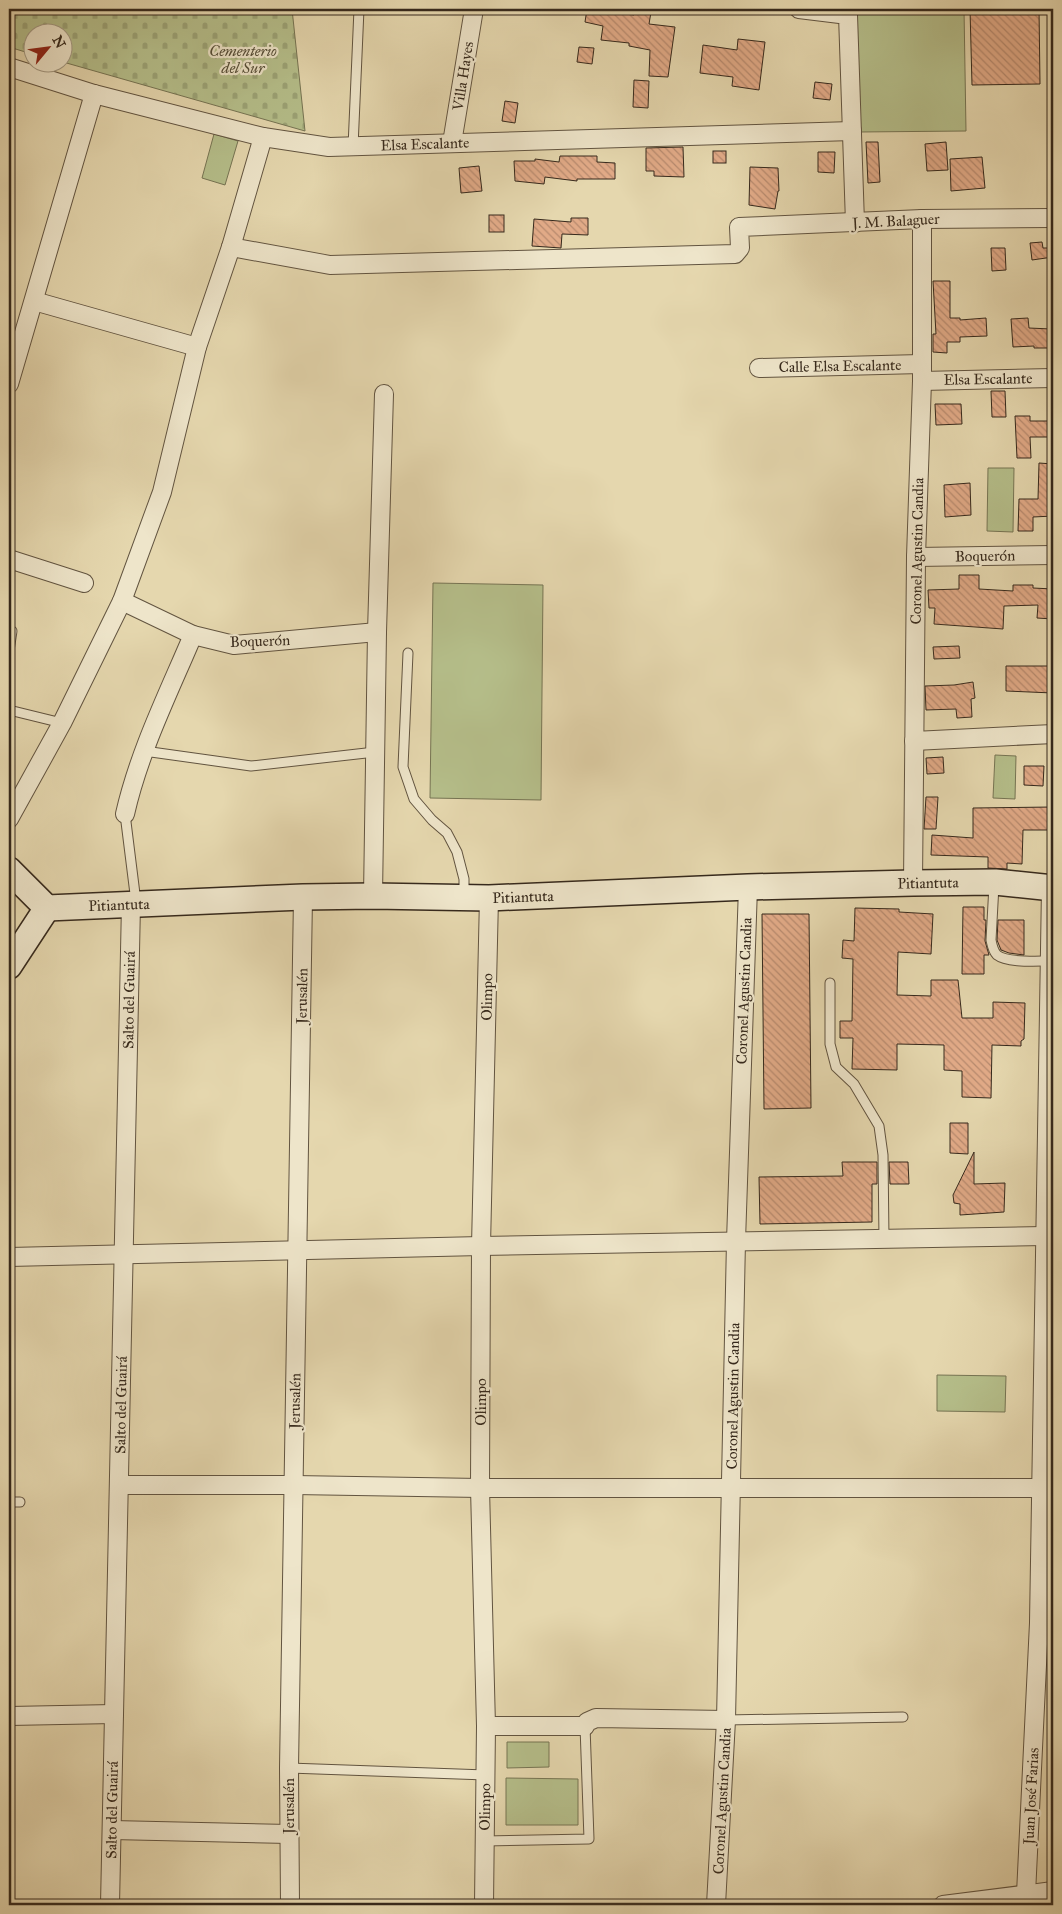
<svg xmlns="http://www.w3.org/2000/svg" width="1062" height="1914" viewBox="0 0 1062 1914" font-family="'IM FELL Great Primer',serif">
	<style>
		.green { fill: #b5be8a; stroke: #767453 }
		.cemetery { fill: url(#cemetery-stones); stroke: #767453 }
		.building { fill: url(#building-back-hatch); stroke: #36291c }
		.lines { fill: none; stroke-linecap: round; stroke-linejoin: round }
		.lane-casing { stroke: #625440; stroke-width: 11 }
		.street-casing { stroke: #625440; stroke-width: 20 }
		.secondary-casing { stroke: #36291c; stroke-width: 28 }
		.lane { stroke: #eee5ca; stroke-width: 9 }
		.street { stroke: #eee5ca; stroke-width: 18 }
		.secondary { stroke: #eee5ca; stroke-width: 25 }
		.labels { text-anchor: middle; stroke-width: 4.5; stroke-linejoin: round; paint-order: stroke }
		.park-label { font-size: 15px; font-style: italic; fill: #564e38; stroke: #eee5ca }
		.street-label { font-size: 15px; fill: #36291c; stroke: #eee5ca }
	</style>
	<defs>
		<pattern id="cemetery-stones" width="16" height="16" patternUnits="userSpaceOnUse" patternTransform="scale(1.25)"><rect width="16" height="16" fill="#b5be8a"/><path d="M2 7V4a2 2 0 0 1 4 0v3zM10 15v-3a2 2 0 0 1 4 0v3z" fill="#9ca376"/></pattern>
		<pattern id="building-back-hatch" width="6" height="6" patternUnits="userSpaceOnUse" patternTransform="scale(1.25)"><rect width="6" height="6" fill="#e1aa87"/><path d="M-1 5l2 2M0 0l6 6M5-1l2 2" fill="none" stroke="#b78a6e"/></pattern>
	</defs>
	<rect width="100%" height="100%" fill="#e5d7ae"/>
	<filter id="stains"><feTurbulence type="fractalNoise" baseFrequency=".004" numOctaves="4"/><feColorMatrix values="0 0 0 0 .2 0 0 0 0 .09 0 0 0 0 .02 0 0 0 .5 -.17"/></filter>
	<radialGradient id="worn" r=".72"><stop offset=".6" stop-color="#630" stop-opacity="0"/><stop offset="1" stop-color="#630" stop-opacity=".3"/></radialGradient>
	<!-- green -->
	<g class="green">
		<path d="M857 9H964L966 131 859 132Z"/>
		<path d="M214 134 238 141 225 185 202 178Z"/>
		<path d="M988 468H1014L1013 532 987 531Z"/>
		<path d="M433 583 543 585 541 800 430 798Z"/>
		<path d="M995 755 1016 756 1015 799 993 798Z"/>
		<path d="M937 1375 1006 1376 1005 1412 937 1411Z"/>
		<path d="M507 1742H549V1767L507 1768Z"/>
		<path d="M506 1778 578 1779V1825H506Z"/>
	</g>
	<!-- cemetery -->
	<path class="cemetery" d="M9 9H292L305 131 63 62 62 32H32V54L9 47Z"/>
	<!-- building -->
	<g class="building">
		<path d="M587 9 634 15 635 9 651 12 649 24 675 27 668 77 649 76 650 50 629 46V43L601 40 603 26 585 22Z"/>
		<path d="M970 9H1039L1040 84 972 85Z"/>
		<path d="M738 39 765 42 759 90 732 86 733 77 700 73 703 45 737 50Z"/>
		<path d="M579 47 594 48 592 64 577 62Z"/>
		<path d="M634 80 649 81 648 108 633 107Z"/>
		<path d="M815 82 832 84 830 100 813 98Z"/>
		<path d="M505 101 518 103 515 123 502 121Z"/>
		<path d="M866 142H878L880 182 868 183Z"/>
		<path d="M946 142 948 170 927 171 925 144Z"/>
		<path d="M683 147 684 177 654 176V171H646V148Z"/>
		<rect x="713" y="151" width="13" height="12"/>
		<path d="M818 152H835L834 173 818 172Z"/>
		<path d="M560 156H597V162L615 163V179H577V181L545 177 544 184 515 181 514 161H535V159L559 162Z"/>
		<path d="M982 157 985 188 951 191 950 159Z"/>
		<path d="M479 166 482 191 461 193 459 168Z"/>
		<path d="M750 167 778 168 779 191H778L775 209 749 205Z"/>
		<rect x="489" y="215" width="15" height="17"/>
		<path d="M571 218H588V235L562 234 561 248 532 246 534 219 571 222Z"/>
		<path d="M1042 242 1043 248H1053V257L1032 260 1030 243Z"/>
		<path d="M991 248H1005L1006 270 992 271Z"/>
		<path d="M933 281H950V318H960V320L986 318 987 336 960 337V342H947V353L933 352V334H936Z"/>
		<path d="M1028 318 1029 328 1051 329V348H1034V346L1013 347 1011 319Z"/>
		<path d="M991 391H1005L1006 417H992Z"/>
		<path d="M935 404H961L962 424 936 425Z"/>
		<path d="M1015 416H1030V421H1053V437H1030L1031 458H1017Z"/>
		<path d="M1039 463 1053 464V516L1033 517V531H1018L1019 499H1038Z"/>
		<path d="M970 483 971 515 945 517 944 485Z"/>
		<path d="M959 575H979V589L1013 591V585H1033V588L1053 589V619L1037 618 1038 605 1004 606 1003 629 934 624 935 608H929L928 590 959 589Z"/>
		<path d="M959 646 960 658 934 659 933 647Z"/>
		<path d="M1006 666H1053V693L1006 691Z"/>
		<path d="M973 682 975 698 971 699 972 717 957 718 956 709 926 710 925 686 954 685Z"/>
		<path d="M943 757 944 773 927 774 926 758Z"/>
		<path d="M1024 766H1044L1043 786 1024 785Z"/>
		<path d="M926 797H938L936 829H924Z"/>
		<path d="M1053 807V830H1023L1022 864 1007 863V869L988 868V857L931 855 932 835 973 838V808Z"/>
		<path d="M963 907H984V920H986L985 941 989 955H984V974H962Z"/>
		<path d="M855 908 899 909V912L933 914 931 954 898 952 897 995 931 996V980H958L962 1018H993V1002L1025 1003 1024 1039 1021 1041V1046L992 1045 991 1098 962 1097V1071L944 1070V1045L897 1044V1070L852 1069 853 1038H840V1021H852L853 959 842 958 843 940 854 941Z"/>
		<path d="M762 914H809L811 1108 764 1109Z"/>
		<path d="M998 920H1024V955L1009 953 1001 950 997 940Z"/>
		<path d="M950 1123H968V1154L950 1153Z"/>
		<path d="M974 1152V1184L1005 1183 1004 1212 960 1215V1204L954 1203 953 1195Z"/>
		<path d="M842 1162H877V1184H872V1222L760 1224 759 1177 843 1176Z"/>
		<path d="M889 1162H908L909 1184H890Z"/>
	</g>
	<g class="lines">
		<!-- lane casing -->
		<g class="lane-casing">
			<g id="lane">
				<path d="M353 147 359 9"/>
				<path d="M9 651 12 631"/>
				<path d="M408 653 403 767 414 799 432 820 447 833 457 852 464 879V895"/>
				<path d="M9 710 62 723"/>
				<path d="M144 751 251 766 375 752"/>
				<path d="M125 814 136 902"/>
				<path d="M994 885 991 940C992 945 993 951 997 955 1007 963 1036 961 1049 961"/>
				<path d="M830 983V1044L836 1067 854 1084 879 1126 883 1155 884 1239"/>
				<path d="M9 1502H20"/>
				<path d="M726 1720 903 1717"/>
				<path d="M289 1768 486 1775"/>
				<path d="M485 1841 589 1839 585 1726"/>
			</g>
		</g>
		<!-- street casing -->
		<g class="street-casing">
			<g id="street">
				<path d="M799 9 848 15 855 223"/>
				<path d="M9 67 94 94 263 137 329 147 852 131"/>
				<path d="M452 143 474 9"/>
				<path d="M231 247 330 265 735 254 740 248 739 227 922 219 1053 218"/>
				<path d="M34 301 197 347"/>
				<path d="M759 368 921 364"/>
				<path d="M922 381 1053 378"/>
				<path d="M9 384 94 94"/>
				<path d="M916 557 1053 555"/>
				<path d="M9 559 84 583"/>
				<path d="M122 601 193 635 234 645 377 632"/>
				<path d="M914 741 1053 734"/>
				<path d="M125 814C139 752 168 694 193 635"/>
				<path d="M9 819 62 723 122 601 162 492 197 347 231 247 263 137"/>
				<path d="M913 883 916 557 922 381V219"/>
				<path d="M373 896 377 632 384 394"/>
				<path d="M9 1257 481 1246 1044 1236"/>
				<path d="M120 1485H294L480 1488H1040"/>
				<path d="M9 1716 114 1714"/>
				<path d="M486 1726H585L587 1722 596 1718 726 1720"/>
				<path d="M112 1830 289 1834"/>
				<path d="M1026 1894 1039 1623 1051 888"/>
				<path d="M110 1905 131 904"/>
				<path d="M290 1905 289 1768 303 897"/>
				<path d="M484 1905 486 1726 480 1488 481 1246 489 898"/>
				<path d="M716 1905 726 1720 736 1241 748 887"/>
				<path d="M943 1905 1053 1891"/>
			</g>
		</g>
		<!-- secondary casing -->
		<g class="secondary-casing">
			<g id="secondary">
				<path d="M9 870 47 908 303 897 373 896 489 898 748 887 913 883 995 882 1053 888"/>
				<path d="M9 966 47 908"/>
			</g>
		</g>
		<!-- lane -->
		<use href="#lane" class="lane"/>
		<!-- street -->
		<use href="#street" class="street"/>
		<!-- secondary -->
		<use href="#secondary" class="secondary"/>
	</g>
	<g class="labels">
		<!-- park labels -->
		<g class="park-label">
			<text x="243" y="56">Cementerio<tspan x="243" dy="17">del Sur</tspan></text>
		</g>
		<!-- street labels -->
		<g class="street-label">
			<text transform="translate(463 76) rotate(-81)" y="5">Villa Hayes</text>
			<text transform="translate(425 144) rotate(-2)" y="5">Elsa Escalante</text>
			<text transform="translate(896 221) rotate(-3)" y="5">J. M. Balaguer</text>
			<text transform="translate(840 366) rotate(-1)" y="5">Calle Elsa Escalante</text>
			<text transform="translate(988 379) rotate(-1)" y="5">Elsa Escalante</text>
			<text transform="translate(917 551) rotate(-89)" y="5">Coronel Agustin Candia</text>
			<text transform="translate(985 556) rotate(-1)" y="5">Boquerón</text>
			<text transform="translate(260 641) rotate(-2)" y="5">Boquerón</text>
			<text transform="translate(928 883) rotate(-1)" y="5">Pitiantuta</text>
			<text transform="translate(523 897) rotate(-2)" y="5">Pitiantuta</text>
			<text transform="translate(119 905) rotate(-2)" y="5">Pitiantuta</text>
			<text transform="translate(744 991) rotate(-88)" y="5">Coronel Agustin Candia</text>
			<text transform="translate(302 996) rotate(-89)" y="5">Jerusalén</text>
			<text transform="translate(487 997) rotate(-89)" y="5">Olimpo</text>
			<text transform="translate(129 1000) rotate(-89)" y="5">Salto del Guairá</text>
			<text transform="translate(733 1396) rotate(-89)" y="5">Coronel Agustin Candia</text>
			<text transform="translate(295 1401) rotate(-89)" y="5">Jerusalén</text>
			<text transform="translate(481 1402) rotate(-90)" y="5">Olimpo</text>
			<text transform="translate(121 1405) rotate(-89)" y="5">Salto del Guairá</text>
			<text transform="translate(1031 1796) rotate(-87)" y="5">Juan José Farias</text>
			<text transform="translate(722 1801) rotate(-87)" y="5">Coronel Agustin Candia</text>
			<text transform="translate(289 1806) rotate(-90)" y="5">Jerusalén</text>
			<text transform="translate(485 1807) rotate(-89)" y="5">Olimpo</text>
			<text transform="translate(112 1810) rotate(-89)" y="5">Salto del Guairá</text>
		</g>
	</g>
	<!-- margin -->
	<rect width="1062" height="1914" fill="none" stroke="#e5d7ae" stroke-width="30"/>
	<rect x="10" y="10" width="1042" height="1894" fill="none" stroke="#36291c" stroke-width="2.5"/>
	<rect x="15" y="15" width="1032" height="1884" fill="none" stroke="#36291c"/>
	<!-- north arrow -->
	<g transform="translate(48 48) rotate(61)"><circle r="24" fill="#eee5ca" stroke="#a49a84"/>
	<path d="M0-4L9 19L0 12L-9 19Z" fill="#8f2418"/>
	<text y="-8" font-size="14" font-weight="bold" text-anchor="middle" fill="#36291c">N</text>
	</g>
	<rect width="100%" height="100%" filter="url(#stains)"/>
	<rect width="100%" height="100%" fill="url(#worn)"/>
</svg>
